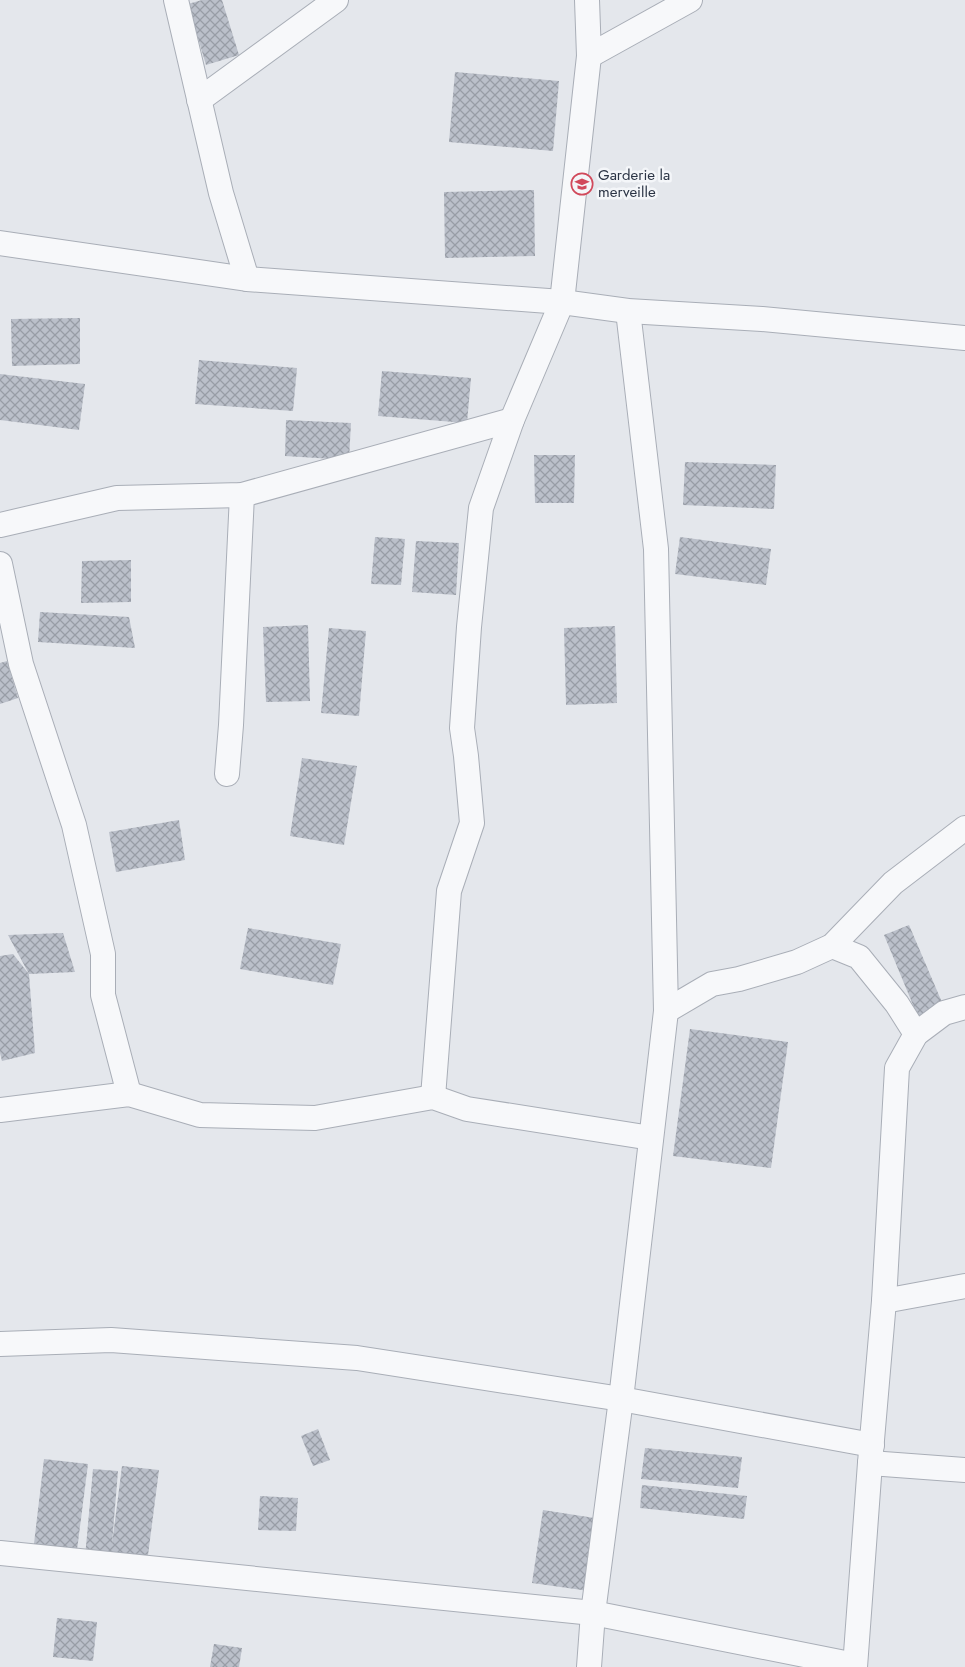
<svg xmlns="http://www.w3.org/2000/svg" width="965" height="1667" viewBox="0 0 965 1667" font-family="Jost,sans-serif">
	<style>
		.building { fill: url(#building-cross-hatch) }
		.lines { fill: none; stroke-linecap: round; stroke-linejoin: round }
		.street-casing { stroke: #a9aeb7; stroke-width: 26 }
		.street { stroke: #f7f8fa; stroke-width: 24 }
		.labels { text-anchor: middle; stroke-width: 5; stroke-linejoin: round; paint-order: stroke }
		.poi-label { font-size: 15px; fill: #2b3445; stroke: #f4f6f9; text-anchor: start }
	</style>
	<defs>
		<pattern id="building-cross-hatch" width="8" height="8" patternUnits="userSpaceOnUse" patternTransform="scale(1.25)"><rect width="8" height="8" fill="#bbc0ca"/><path d="M0 0l8 8M0 8l8-8" fill="none" stroke="#989da6"/></pattern>
	</defs>
	<rect width="100%" height="100%" fill="#e4e7ec"/>
	<!-- building -->
	<g class="building">
		<path d="M202 0H222L239 55 206 65 188 4Z"/>
		<path d="M455 72 559 81 553 151 449 142Z"/>
		<path d="M534 190 535 256 445 258 444 192Z"/>
		<path d="M80 318V364L12 366 11 319Z"/>
		<path d="M199 360 297 368 293 411 195 404Z"/>
		<path d="M382 371 471 378 467 423 378 416Z"/>
		<path d="M0 374 85 384 79 430 0 420Z"/>
		<path d="M286 420 351 423 349 460 285 456Z"/>
		<path d="M534 455H575L574 503H535Z"/>
		<path d="M685 462 776 465 774 509 683 505Z"/>
		<path d="M375 537 405 539 401 585 371 584Z"/>
		<path d="M680 537 771 549 766 585 675 574Z"/>
		<path d="M416 541 459 543 456 595 412 592Z"/>
		<path d="M131 560V602L81 603 82 561Z"/>
		<path d="M40 612 129 617 135 648 38 642Z"/>
		<path d="M308 625 310 701 266 702 263 627Z"/>
		<path d="M615 626 617 703 566 705 564 628Z"/>
		<path d="M329 628 366 631 359 716 321 713Z"/>
		<path d="M7 661 18 698 0 704V663Z"/>
		<path d="M302 758 357 766 344 845 290 836Z"/>
		<path d="M179 820 185 860 116 872 109 832Z"/>
		<path d="M909 925 944 1007 918 1017 884 935Z"/>
		<path d="M248 928 341 944 333 985 240 969Z"/>
		<path d="M63 933 75 972 29 974 35 1053 2 1061 0 1053V956L13 954 29 974 8 935Z"/>
		<path d="M690 1029 788 1042 771 1168 673 1156Z"/>
		<path d="M318 1429 330 1460 313 1466 301 1436Z"/>
		<path d="M645 1448 742 1457 738 1488 641 1479Z"/>
		<path d="M44 1459 88 1464 76 1558 33 1552Z"/>
		<path d="M122 1466 159 1470 147 1563 85 1557 93 1469 118 1471 112 1544Z"/>
		<path d="M642 1485 747 1496 744 1519 640 1508Z"/>
		<path d="M260 1496 298 1498 296 1531 258 1530Z"/>
		<path d="M543 1510 601 1519 589 1591 532 1583Z"/>
		<path d="M57 1618 97 1622 93 1661 53 1657Z"/>
		<path d="M214 1644 242 1648 239 1667H210Z"/>
	</g>
	<g class="lines">
		<!-- street casing -->
		<g class="street-casing">
			<g id="street">
				<path d="M176 0 221 193 247 279"/>
				<path d="M589 56 690 0"/>
				<path d="M199 100 336 0"/>
				<path d="M0 243 247 279 562 302 628 311 762 319 965 338"/>
				<path d="M0 525 117 498 242 495 512 420"/>
				<path d="M0 564 21 664 74 825 103 954V995L129 1094"/>
				<path d="M227 774 231 725 242 495"/>
				<path d="M832 946 859 957 897 1004 916 1034"/>
				<path d="M666 1011 712 984 739 979 797 962 832 946 893 883 965 828"/>
				<path d="M433 1097 449 891 472 823 466 756 462 728 469 627 481 508 512 420 562 302 589 56 587 0"/>
				<path d="M0 1110 129 1094 200 1115 315 1118 433 1097 467 1109 651 1138"/>
				<path d="M884 1301 965 1286"/>
				<path d="M0 1344 111 1340 357 1358 621 1399 872 1445"/>
				<path d="M870 1463 965 1470"/>
				<path d="M0 1553 593 1613 855 1665"/>
				<path d="M589 1667 593 1613 621 1399 666 1011 656 549 628 311"/>
				<path d="M855 1667 870 1463 884 1301 897 1068 916 1034 944 1013 965 1007"/>
			</g>
		</g>
		<!-- street -->
		<use href="#street" class="street"/>
	</g>
	<!-- icons -->
	<defs>
		<g id="school-ring" transform="scale(1.125)"><circle r="9.5" fill="#f4f6f9" stroke="#d1495b" stroke-width="1.5"/><path d="M0-5L7-2L0 1L-7-2ZM-4 1L0 2.5L4 1V4Q0 6-4 4Z" fill="#d1495b"/></g>
	</defs>
	<g fill-rule="evenodd">
		<use href="#school-ring" x="582" y="184"/>
	</g>
	<g class="labels">
		<!-- poi labels -->
		<g class="poi-label">
			<text x="598" y="180">Garderie la<tspan x="598" dy="17">merveille</tspan></text>
		</g>
	</g>
</svg>
